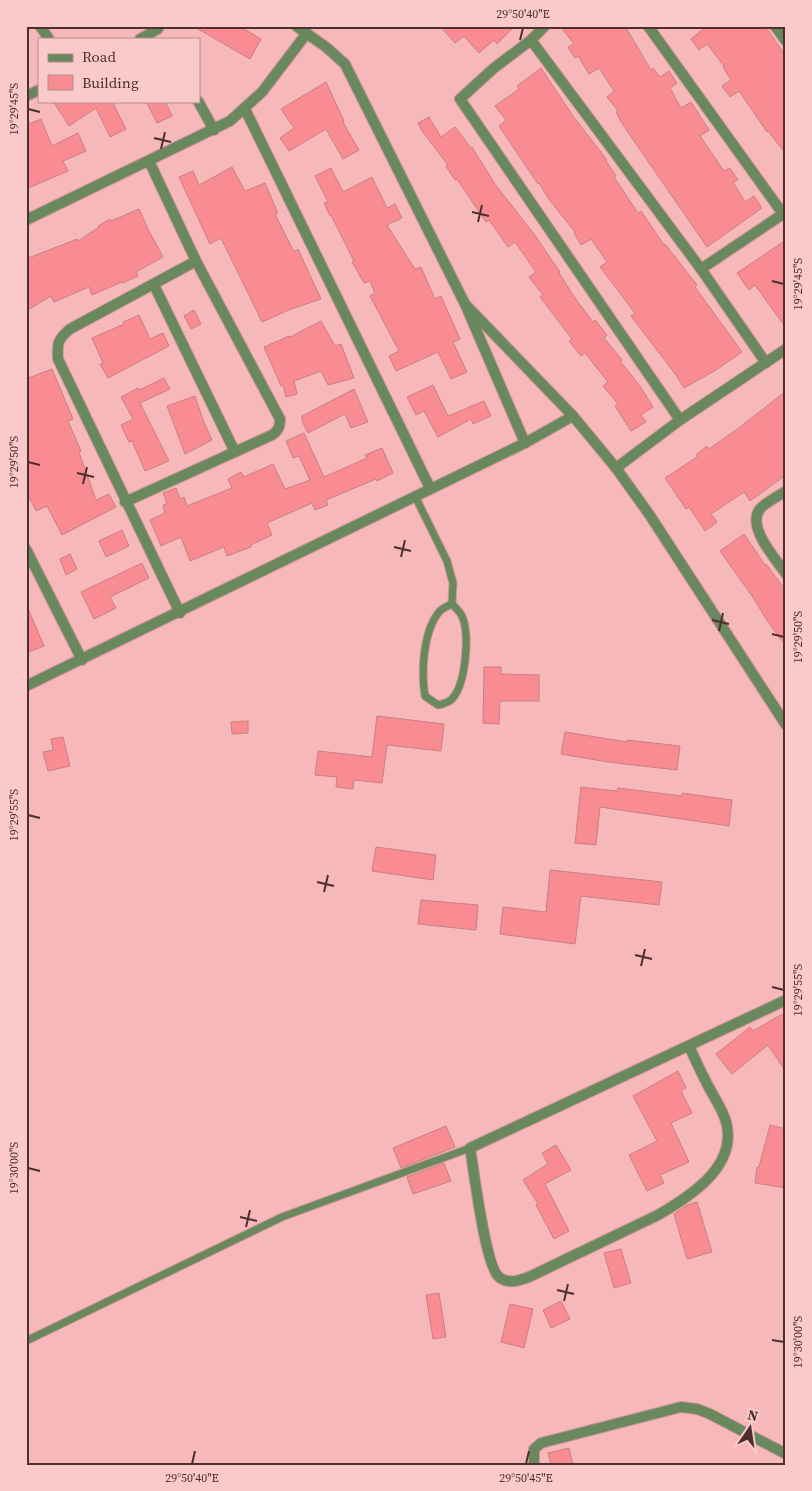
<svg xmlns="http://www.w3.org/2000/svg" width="812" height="1491" viewBox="0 0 812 1491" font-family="'Source Serif 4',serif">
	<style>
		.building { fill: #f88c92; stroke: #ca8082 }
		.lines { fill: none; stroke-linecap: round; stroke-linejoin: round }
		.lane-casing { stroke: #ce9798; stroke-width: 9 }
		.street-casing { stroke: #ce9798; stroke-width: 12 }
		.lane { stroke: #69885d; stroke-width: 7 }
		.street { stroke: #69885d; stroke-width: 10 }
		.ticks { fill: none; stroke: #4e2f30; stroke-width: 2 }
		.neatline { fill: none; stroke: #4e2f30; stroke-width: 2 }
		.ticks-label { font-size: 12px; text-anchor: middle; fill: #4e2f30 }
	</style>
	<rect width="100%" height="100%" fill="#f7b8b9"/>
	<!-- building -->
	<g class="building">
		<path d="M193 26H239L261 39 250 59Z"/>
		<path d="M440 26H515L497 44 494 40 479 53 464 36 455 43Z"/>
		<path d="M560 26H625L651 70 653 68 660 77 669 71 677 83 670 88 681 108 691 102 709 130 700 136 724 171 730 168 738 180 733 182 745 202 754 196 762 208 707 247 623 125 616 112 618 111 607 97 614 91 599 68 589 74 578 56 575 58 568 47 574 44Z"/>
		<path d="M707 26H765L786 56V154L768 131 767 132 739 91 730 97 722 86 731 80 723 67 724 66 707 44 699 50 691 39Z"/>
		<path d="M541 68 573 116 607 160 606 161 616 176 614 177 638 213 641 211 664 245 665 244 697 285 695 287 742 352 716 370 684 388 676 375 631 316 635 313 600 267 607 262 591 239 581 245 574 233 575 232 548 198 539 183 538 184 499 126 506 120 495 106 519 89 517 86Z"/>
		<path d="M326 82 344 121 343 122 359 150 343 159 326 129 289 151 280 138 294 128 281 109Z"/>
		<path d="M53 101H112L126 129 110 137 96 108 69 126Z"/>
		<path d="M146 101H165L172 116 157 123Z"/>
		<path d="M429 117 441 137 455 127 471 148 472 147 495 184 534 234 560 272 559 273 575 298 593 322 595 320 607 335 604 338 622 360 620 361 640 386 653 407 641 415 646 422 631 431 615 406 618 404 603 386 608 382 585 353 581 356 569 341 572 339 540 297 543 295 529 277 536 272 515 242 508 247 489 220 486 222 457 179 455 180 446 166 448 165 422 131 418 123Z"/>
		<path d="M41 119 52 146 78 133 86 151 63 161 68 171 26 189V125Z"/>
		<path d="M232 167 245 191 265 183 278 213 275 214 294 252 298 249 321 299 291 309 262 322 221 238 210 244 179 177 193 171 199 185Z"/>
		<path d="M331 168 343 192 372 177 387 208 395 204 402 218 387 225 415 269 421 267 435 299 441 296 460 339 453 342 467 372 451 379 438 352 396 371 389 356 399 351 370 296 375 293 370 281 364 283 352 262 354 261 331 215 330 216 324 203 328 202 315 176Z"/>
		<path d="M139 209 149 231 163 257 136 272 138 276 123 283 122 282 92 295 89 287 54 302 51 296 26 311V259L77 239 78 241 99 227 98 226 110 219 111 221Z"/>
		<path d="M786 240V328L755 285 749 290 737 273Z"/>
		<path d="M194 310 201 324 191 329 184 316Z"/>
		<path d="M139 315 150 339 163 333 169 346 108 378 100 364 103 363 92 338 124 324 123 322Z"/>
		<path d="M321 321 335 346 341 344 354 378 328 385 321 371 294 381 297 394 286 397 283 385 281 386 264 347 289 336 290 337Z"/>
		<path d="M52 369 73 419 68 421 81 451 79 452 96 500 109 494 116 507 62 535 47 506 36 511 26 491V379Z"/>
		<path d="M164 378 170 389 140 403 169 461 145 471 132 441 129 442 121 425 133 419 121 397 138 388 139 390Z"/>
		<path d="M433 385 448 416 484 401 491 416 473 424 471 419 438 437 424 411 416 415 407 397Z"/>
		<path d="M354 389 368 422 351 428 345 414 308 433 302 421V416Z"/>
		<path d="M786 391V475L750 501 744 492 711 514 717 522 705 531 689 507 686 509 665 478 697 457 696 455 707 446 709 449 740 427Z"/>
		<path d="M195 396 203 420 212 440 185 454 167 406Z"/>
		<path d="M304 433 324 477 367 458 365 455 382 448 393 473 377 481 376 479 326 500 328 505 315 510 312 503 267 523 272 535 251 545V547L227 556 224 547 190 561 181 537 161 546 150 520 165 513 163 505 167 504 163 493 176 488 180 499 184 497 187 506 232 488 228 479 241 472 244 477 273 464 285 489 310 480 299 456 293 458 286 441Z"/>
		<path d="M122 530 129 546 106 557 99 541Z"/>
		<path d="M744 534 765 565 766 564 786 591V646L768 622 752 596 720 551Z"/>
		<path d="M70 554 77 569 66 575 60 559Z"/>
		<path d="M142 563 149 578 110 597 116 608 94 619 81 592Z"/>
		<path d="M26 604 44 646 26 653Z"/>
		<path d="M484 667H501V674L539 675V701H500L499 724 483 723Z"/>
		<path d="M377 716 444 724 441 751 387 745 382 783 354 780 353 789 336 787 337 777 315 775 318 751 372 757Z"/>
		<path d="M248 721V733L232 734 231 722Z"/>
		<path d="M565 732 627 742V740L680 746 677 770 608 762 561 754Z"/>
		<path d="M63 737 70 766 48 771 43 752 53 750 51 739Z"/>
		<path d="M581 787 617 791 618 788 682 796V793L732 800 729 826 600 807 596 845 575 843Z"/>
		<path d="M376 847 436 855 433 880 372 871Z"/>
		<path d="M550 870 662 882 659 905 581 896 575 944 500 934 503 907 546 912Z"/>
		<path d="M421 900 478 905 476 930 418 924Z"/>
		<path d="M786 1012V1072L768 1045 732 1074 716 1054 750 1027 753 1031Z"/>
		<path d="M678 1071 686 1088 681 1091 692 1113 671 1123 689 1162 660 1175 664 1183 647 1191 629 1155 657 1141 633 1096Z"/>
		<path d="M770 1125 786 1129V1188L755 1183 757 1167H759Z"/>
		<path d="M446 1126 455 1147 401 1168 393 1148Z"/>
		<path d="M556 1145 571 1170 545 1184 569 1231 554 1239 536 1205 538 1204 523 1180 548 1164 542 1153Z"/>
		<path d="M444 1163 451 1181 413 1194 407 1177Z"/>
		<path d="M697 1202 712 1252 687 1259 674 1214 687 1205Z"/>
		<path d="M621 1249 631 1283 614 1288 604 1253Z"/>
		<path d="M439 1293 446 1337 433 1339 426 1295Z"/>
		<path d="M561 1301 570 1319 551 1328 543 1310Z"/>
		<path d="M510 1304 533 1309 524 1348 501 1342Z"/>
		<path d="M569 1448 573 1465H551L548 1453Z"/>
	</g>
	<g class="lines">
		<!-- lane casing -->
		<g class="lane-casing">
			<g id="lane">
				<path d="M415 496 447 561 453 583 452 604C455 607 460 612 462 616 470 634 466 684 452 699 449 702 443 704 438 705L425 696C421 672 423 632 439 612 442 608 448 606 452 604"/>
				<path d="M26 1341 282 1217 470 1148"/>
			</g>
		</g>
		<!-- street casing -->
		<g class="street-casing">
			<g id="street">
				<path d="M40 26 49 39"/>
				<path d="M296 26 326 47 345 64 465 304 525 443"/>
				<path d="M545 26 531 40 494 68 460 99 680 420"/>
				<path d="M648 26 783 214"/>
				<path d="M775 26 786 41"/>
				<path d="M140 39 158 29"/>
				<path d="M531 40 701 269 766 363"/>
				<path d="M26 96 39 90"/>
				<path d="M198 101 214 130"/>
				<path d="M245 109 430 488"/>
				<path d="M26 220 230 121 262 92 307 33"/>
				<path d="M701 269 786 212"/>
				<path d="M154 285 235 452"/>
				<path d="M465 304 573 416 616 468 649 514 786 725"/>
				<path d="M616 468 680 420 786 349"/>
				<path d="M786 491C779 496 764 503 760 509 746 527 776 559 786 574"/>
				<path d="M125 502 272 435C278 431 280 427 280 419L196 261 149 161"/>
				<path d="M26 549 82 660"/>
				<path d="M180 613 58 359C57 343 58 339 70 329L196 261"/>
				<path d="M26 686 525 443 573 416"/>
				<path d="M689 1046C696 1061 703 1077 711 1091 717 1103 725 1113 727 1126 735 1168 689 1197 658 1215L529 1277C520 1280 508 1285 499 1277 485 1266 474 1170 470 1148L786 1000"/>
				<path d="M534 1465V1449L541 1443 681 1407 697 1409 710 1414 786 1454"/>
			</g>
		</g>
		<!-- lane -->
		<use href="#lane" class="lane"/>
		<!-- street -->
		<use href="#street" class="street"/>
	</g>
	<!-- ticks -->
	<path class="ticks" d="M520 40 523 28M28 109 40 112M154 138 171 142M161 149 165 132M472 212 489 216M478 222 482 205M772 281 784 284M28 462 40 465M77 473 94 477M83 484 87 467M394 547 411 551M401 557 405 540M712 620 729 624M719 631 723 613M772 634 784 637M28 815 40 818M317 882 334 886M324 892 328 875M635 955 652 959M641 966 645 949M772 987 784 990M28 1168 40 1171M240 1217 257 1221M246 1227 250 1210M557 1290 574 1294M564 1301 568 1284M772 1340 784 1342M192 1464 195 1451M526 1464 529 1451"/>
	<!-- border -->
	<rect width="812" height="1491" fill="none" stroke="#facaca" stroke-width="55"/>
	<!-- legend -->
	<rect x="38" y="38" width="162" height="65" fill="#facaca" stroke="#b58c8c"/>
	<rect x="48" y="54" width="25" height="8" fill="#69885d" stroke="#b58c8c"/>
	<text x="82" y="62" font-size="15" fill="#4e2f30">Road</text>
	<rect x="48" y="75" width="25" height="15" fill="#f88c92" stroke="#b58c8c"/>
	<text x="82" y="88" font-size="15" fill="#4e2f30">Building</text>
	<!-- north arrow -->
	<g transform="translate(750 1428) rotate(13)" stroke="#facaca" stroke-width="4" paint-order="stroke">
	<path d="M0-4L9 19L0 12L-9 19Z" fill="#4e2f30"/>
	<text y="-8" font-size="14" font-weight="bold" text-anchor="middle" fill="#4e2f30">N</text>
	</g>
	<rect x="28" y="28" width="756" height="1436" class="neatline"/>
	<g class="ticks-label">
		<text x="523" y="18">29°50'40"E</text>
		<text transform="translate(14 109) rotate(-90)" y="4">19°29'45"S</text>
		<text transform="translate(798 284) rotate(-90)" y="4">19°29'45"S</text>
		<text transform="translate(14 462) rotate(-90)" y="4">19°29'50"S</text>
		<text transform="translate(798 637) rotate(-90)" y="4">19°29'50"S</text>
		<text transform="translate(14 815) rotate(-90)" y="4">19°29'55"S</text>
		<text transform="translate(798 990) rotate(-90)" y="4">19°29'55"S</text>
		<text transform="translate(14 1168) rotate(-90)" y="4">19°30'00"S</text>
		<text transform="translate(798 1342) rotate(-90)" y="4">19°30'00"S</text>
		<text x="192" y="1482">29°50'40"E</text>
		<text x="526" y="1482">29°50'45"E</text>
	</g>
</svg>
